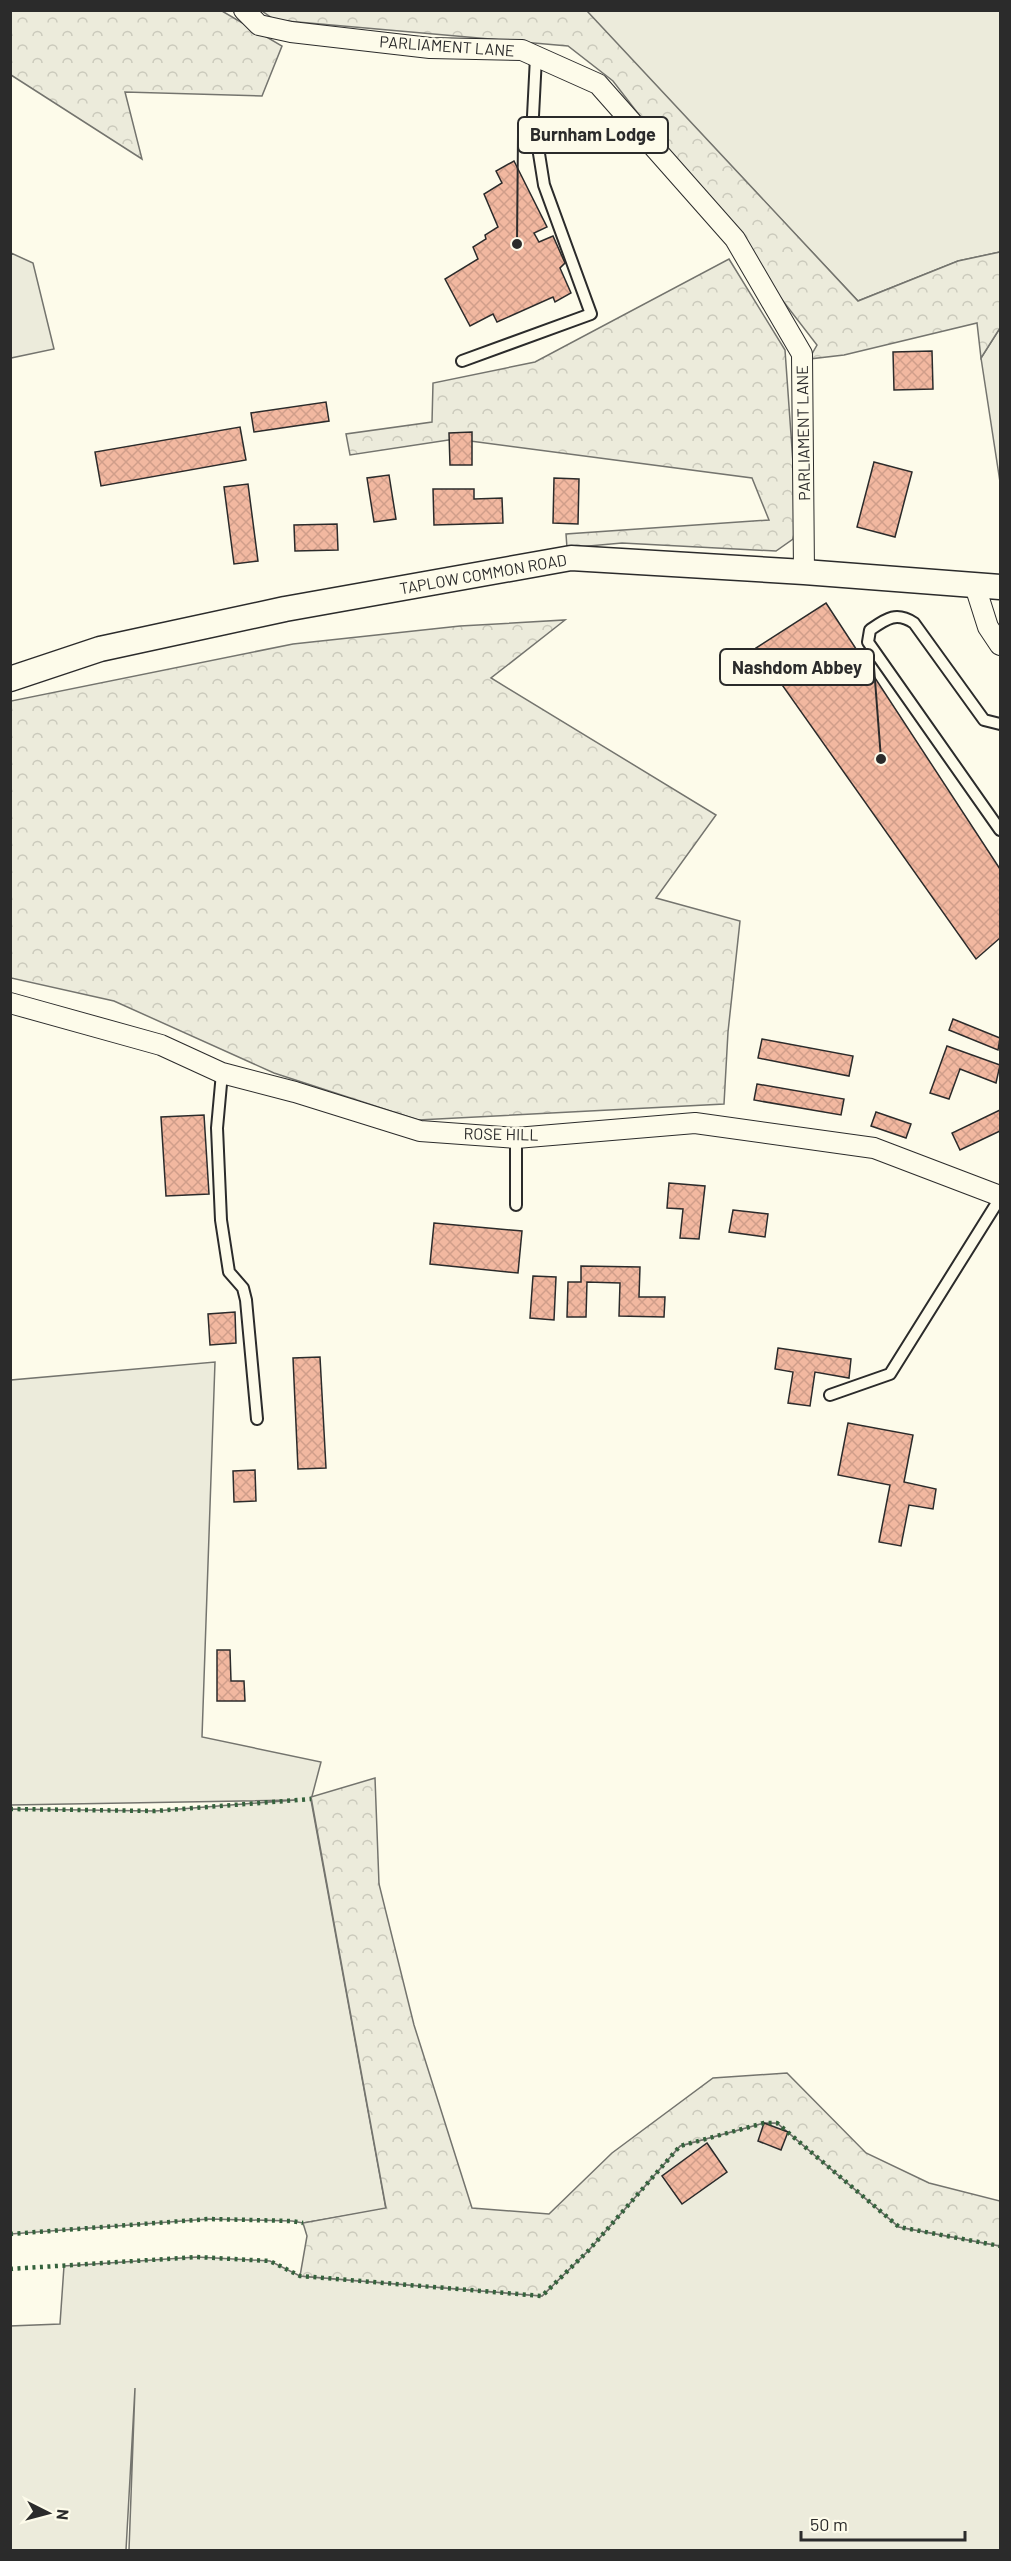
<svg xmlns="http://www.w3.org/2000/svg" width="1011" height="2561" viewBox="0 0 1011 2561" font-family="Barlow,sans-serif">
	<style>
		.grass { fill: #ecebdb; stroke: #74746e; stroke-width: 1.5 }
		.forest { fill: url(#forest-crowns); stroke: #74746e; stroke-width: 1.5 }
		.building { fill: url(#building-cross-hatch); stroke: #2b2b2b; stroke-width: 1.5 }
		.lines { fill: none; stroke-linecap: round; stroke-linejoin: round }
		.service-casing { stroke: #2b2b2b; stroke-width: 14 }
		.minor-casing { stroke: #2b2b2b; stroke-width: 22 }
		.tertiary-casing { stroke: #2b2b2b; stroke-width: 27 }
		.service { stroke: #fdfbea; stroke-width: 10 }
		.minor { stroke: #fdfbea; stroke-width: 20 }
		.tertiary { stroke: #fdfbea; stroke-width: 24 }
		.hedge { stroke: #34623c; stroke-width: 4.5; stroke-dasharray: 3 4.5; stroke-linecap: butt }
		.labels { text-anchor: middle; stroke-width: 4.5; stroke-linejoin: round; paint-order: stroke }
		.street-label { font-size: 16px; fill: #2b2b2b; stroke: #fdfbea }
		.leader { fill: none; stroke: #2b2b2b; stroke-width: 2 }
		.callout-dot { fill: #2b2b2b; stroke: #fdfbea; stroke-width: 2 }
		.callout { fill: #fdfbea; stroke: #2b2b2b; stroke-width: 2 }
		.callout-label { font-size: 18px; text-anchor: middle; font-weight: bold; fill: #2b2b2b }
	</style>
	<defs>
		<pattern id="forest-crowns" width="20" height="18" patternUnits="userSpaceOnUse" patternTransform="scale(1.5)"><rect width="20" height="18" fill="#ecebdb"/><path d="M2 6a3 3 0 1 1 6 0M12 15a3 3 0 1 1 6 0" fill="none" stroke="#cbcabc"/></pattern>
		<pattern id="building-cross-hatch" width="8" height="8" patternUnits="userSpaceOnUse" patternTransform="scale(1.5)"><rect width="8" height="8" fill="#f2b8a0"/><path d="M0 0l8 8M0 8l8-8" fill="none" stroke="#d09e8a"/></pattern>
	</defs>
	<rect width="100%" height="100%" fill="#fdfbea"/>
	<!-- grass -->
	<g class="grass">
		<path d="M586 11H1000V252L958 261 858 301Z"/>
		<path d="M11 253 33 263 54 349 11 358Z"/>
		<path d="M1000 328V482L981 358Z"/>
		<path d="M215 1362 202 1737 321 1762 311 1800 386 2209 303 2223 292 2221 209 2219 11 2234V1809L155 1811 296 1800 11 1805V1380Z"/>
		<path d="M764 2123H777L899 2227 1000 2246V2550H129L135 2388 126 2550H11L10 2326 60 2324 64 2266 197 2257 270 2261 300 2276 542 2296 589 2250 680 2146Z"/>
	</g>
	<!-- forest -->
	<g class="forest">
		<path d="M10 11H222L282 46 262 96 125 92 142 159 11 75Z"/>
		<path d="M262 11H587L858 301 958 261 1000 252V328L981 358 977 323 844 355 809 359 817 345 613 81 568 46 275 20Z"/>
		<path d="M729 259 785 350 797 519 793 539 776 551 622 543 567 548 566 534 769 520 752 478 455 439 350 455 346 434 432 422 433 383 535 362Z"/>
		<path d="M565 620 491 678 716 815 656 898 740 921 728 1032 724 1104 418 1120 274 1073 114 1001 11 978V701L293 644 460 626Z"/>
		<path d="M375 1778 379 1884 414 2025 472 2208 549 2214 612 2153 713 2078 787 2073 866 2153 929 2183 1000 2201V2246L899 2227 777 2123H764L680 2146 589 2250 542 2296 300 2276 307 2236 303 2223 386 2208 311 1797Z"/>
	</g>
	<!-- building -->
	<g class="building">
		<path d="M514 161 547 227 534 233 539 242 553 236 565 263 560 268 571 293 555 302 553 297 497 322 493 314 470 326 445 279 478 259 473 247 486 239 485 235 498 227 484 194 502 183 496 171Z"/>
		<path d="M932 351 933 389 894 390 893 352Z"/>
		<path d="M326 402 329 421 254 432 251 413Z"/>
		<path d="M240 427 246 460 101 486 95 452Z"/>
		<path d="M472 432V465H450L449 433Z"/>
		<path d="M874 462 912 472 895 537 857 527Z"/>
		<path d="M389 475 396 519 374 522 367 478Z"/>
		<path d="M554 478 579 479 578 524 553 523Z"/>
		<path d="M248 484 258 561 234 564 224 487Z"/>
		<path d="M433 489H474V499L502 498 503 523 434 525Z"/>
		<path d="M337 524 338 550 295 551 294 525Z"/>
		<path d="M826 603 1000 869V938L976 959 756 648Z"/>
		<path d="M953 1019 1000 1038 998 1050 949 1030Z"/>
		<path d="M762 1039 853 1056 849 1076 758 1058Z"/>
		<path d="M947 1046 1000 1065 996 1083 960 1069 949 1099 930 1093Z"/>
		<path d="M757 1084 844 1099 841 1115 754 1100Z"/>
		<path d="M1000 1110V1131L960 1150 952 1133Z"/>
		<path d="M876 1112 911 1124 906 1138 871 1126Z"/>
		<path d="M204 1115 209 1194 166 1196 161 1117Z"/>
		<path d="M669 1183 705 1186 699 1239 680 1238 683 1209 667 1208Z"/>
		<path d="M733 1210 768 1214 765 1237 729 1232Z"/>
		<path d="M434 1223 522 1231 518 1273 430 1264Z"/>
		<path d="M581 1266 640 1267 639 1297H665L664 1317 619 1316 620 1283 587 1282 586 1317H567L568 1282H581Z"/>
		<path d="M533 1276 556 1277 554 1320 530 1318Z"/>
		<path d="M235 1312 236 1343 210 1345 208 1314Z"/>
		<path d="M778 1348 851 1359 849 1378 815 1372 810 1406 788 1403 793 1372 775 1369Z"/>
		<path d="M320 1357 326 1468 298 1469 293 1358Z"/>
		<path d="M848 1423 913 1435 904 1482 936 1489 933 1509 909 1505 901 1546 879 1542 890 1485 838 1475Z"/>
		<path d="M255 1470 256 1501 234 1502 233 1471Z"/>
		<path d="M217 1650H230L231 1681H244L245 1701H217Z"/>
		<path d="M764 2123 788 2132 781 2150 758 2141Z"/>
		<path d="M707 2143 727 2172 682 2204 662 2176Z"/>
	</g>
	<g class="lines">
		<!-- service casing -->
		<g class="service-casing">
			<g id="service">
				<path d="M462 361 591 314 544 185 533 116 536 57"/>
				<path d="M1000 724 984 720 914 623C896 611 886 619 870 630L868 642 1000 830"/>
				<path d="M222 1073 217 1128 221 1220 229 1272 243 1288 246 1300 257 1419"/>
				<path d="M516 1138V1205"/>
				<path d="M830 1395 890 1374 1000 1198"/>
			</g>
		</g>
		<!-- minor casing -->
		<g class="minor-casing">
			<g id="minor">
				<path d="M244 10 259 25 291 32 430 48 522 50 598 84 735 239 802 354 804 572"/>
				<path d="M975 586 988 627 1000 645"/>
				<path d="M10 1003 161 1045 222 1073 295 1092 420 1131 516 1138 695 1123 874 1148 1000 1196"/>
			</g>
		</g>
		<!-- tertiary casing -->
		<g class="tertiary-casing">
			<path id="tertiary" d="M10 679 100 649 285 609 571 558 804 572 1000 587"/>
		</g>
		<!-- service -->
		<use href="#service" class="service"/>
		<!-- minor -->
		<use href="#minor" class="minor"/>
		<!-- tertiary -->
		<use href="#tertiary" class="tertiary"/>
		<!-- hedge -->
		<g class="hedge">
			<path d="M10 1809 155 1811 311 1799"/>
			<path d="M10 2234 209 2219 292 2221 303 2223"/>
			<path d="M10 2269 197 2257 270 2261 300 2276 542 2296 589 2250 680 2146 764 2123H777L899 2227 1000 2246"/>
		</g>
	</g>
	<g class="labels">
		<!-- street labels -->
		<g class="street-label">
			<text transform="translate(447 46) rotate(4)" y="6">PARLIAMENT LANE</text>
			<text transform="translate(803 433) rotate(-91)" y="6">PARLIAMENT LANE</text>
			<text transform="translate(483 574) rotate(-10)" y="6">TAPLOW COMMON ROAD</text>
			<text transform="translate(501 1134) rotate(1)" y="6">ROSE HILL</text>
		</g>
	</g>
	<!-- callouts -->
	<path class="leader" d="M517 244L518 135M881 759L874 667"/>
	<g class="callout-dot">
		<circle cx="517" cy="244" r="6"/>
		<circle cx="881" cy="759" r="6"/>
	</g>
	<g class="callout">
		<rect x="518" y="117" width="150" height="36" rx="6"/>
		<rect x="720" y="649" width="154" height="36" rx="6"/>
	</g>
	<g class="callout-label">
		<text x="593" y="141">Burnham Lodge</text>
		<text x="797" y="674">Nashdom Abbey</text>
	</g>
	<!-- border -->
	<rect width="1011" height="2561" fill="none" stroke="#2b2b2b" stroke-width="24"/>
	<!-- north arrow -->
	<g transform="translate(48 2513) rotate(96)" stroke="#fdfbea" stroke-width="4.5" paint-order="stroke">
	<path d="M0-4.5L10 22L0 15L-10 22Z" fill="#2b2b2b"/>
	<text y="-9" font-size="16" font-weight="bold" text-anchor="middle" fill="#2b2b2b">N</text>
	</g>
	<!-- scale -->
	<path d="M801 2531v9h164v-9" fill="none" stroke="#2b2b2b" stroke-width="3"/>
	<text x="810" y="2531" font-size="18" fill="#2b2b2b" stroke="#fdfbea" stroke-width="4.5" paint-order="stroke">50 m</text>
</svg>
